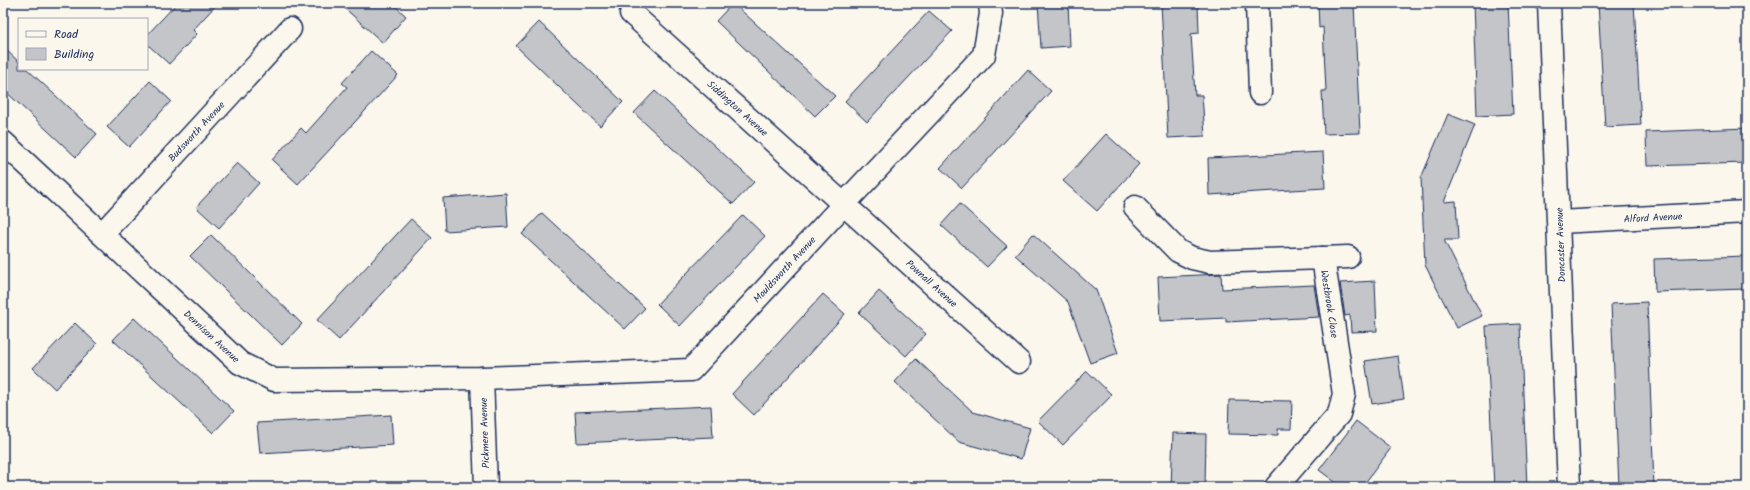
<svg xmlns="http://www.w3.org/2000/svg" width="1750" height="490" viewBox="0 0 1750 490" font-family="Kalam,sans-serif">
	<style>
		.building { fill: #c3c5c9; stroke: #1b2f5e }
		.lines { fill: none; stroke-linecap: round; stroke-linejoin: round }
		.minor-casing { stroke: #1b2f5e; stroke-width: 25 }
		.minor { stroke: #fbf7ec; stroke-width: 22 }
		.labels { text-anchor: middle; stroke-width: 3; stroke-linejoin: round; paint-order: stroke }
		.street-label { font-size: 10px; fill: #1b2f5e; stroke: #fbf7ec }
	</style>
	<rect width="100%" height="100%" fill="#fbf7ec"/>
	<filter id="ink" filterUnits="userSpaceOnUse"><feTurbulence type="fractalNoise" baseFrequency=".025" numOctaves="2"/><feDisplacementMap in="SourceGraphic" scale="8" xChannelSelector="R" yChannelSelector="G"/><feConvolveMatrix kernelMatrix="1 2 1 2 8 2 1 2 1" color-interpolation-filters="sRGB"/></filter>
	<g filter="url(#ink)">
		<!-- building -->
		<g class="building">
			<path d="M177 3H218L193 30 197 34 169 64 147 44V35Z"/>
			<path d="M339 3H392L406 16 383 43Z"/>
			<path d="M733 3 835 96 815 116 716 21Z"/>
			<path d="M1038 3H1068L1070 46 1041 48Z"/>
			<path d="M1161 3H1198L1199 33 1191 34 1195 95H1202L1205 136 1168 138Z"/>
			<path d="M1318 3H1354L1360 133 1324 134 1322 91H1326L1323 27 1319 28Z"/>
			<path d="M1473 3H1508L1513 114 1477 116Z"/>
			<path d="M1598 3H1634L1641 125 1605 127Z"/>
			<path d="M929 11 952 31 867 122 845 101Z"/>
			<path d="M539 22 623 102 600 126 516 46Z"/>
			<path d="M3 47 19 62V69H27L97 134 76 157 3 89Z"/>
			<path d="M371 51 398 75 298 184 272 160 301 128 306 133 347 87 342 83Z"/>
			<path d="M1028 70 1051 91 962 188 940 168Z"/>
			<path d="M150 81 171 101 129 147 107 127Z"/>
			<path d="M655 91 754 182 733 204 634 113Z"/>
			<path d="M1448 114 1475 125 1444 202 1456 201 1458 240H1444L1482 316 1457 328 1425 265 1421 178Z"/>
			<path d="M1747 128V163L1647 166 1646 132Z"/>
			<path d="M1106 134 1139 164 1097 211 1063 181Z"/>
			<path d="M1323 152 1325 188 1209 195 1208 158Z"/>
			<path d="M237 163 259 183 219 228 196 207Z"/>
			<path d="M506 193 508 227 445 231 443 198Z"/>
			<path d="M960 204 1007 246 987 267 941 225Z"/>
			<path d="M542 213 645 308 625 329 522 234Z"/>
			<path d="M743 215 765 236 680 326 657 304Z"/>
			<path d="M411 219 432 238 339 340 317 320Z"/>
			<path d="M1033 234 1096 290 1118 353 1090 363 1068 302 1015 255Z"/>
			<path d="M211 235 302 324 282 345 190 256Z"/>
			<path d="M1747 256V289L1655 292 1654 259Z"/>
			<path d="M1221 274 1222 289 1314 285 1319 317 1226 322V318L1160 321 1158 277Z"/>
			<path d="M1375 281 1377 331 1351 332 1350 315 1345 316 1340 283Z"/>
			<path d="M879 291 926 334 906 356 859 313Z"/>
			<path d="M823 294 845 314 754 415 732 394Z"/>
			<path d="M1647 302 1654 487H1619L1611 304Z"/>
			<path d="M134 318 234 411 213 433 113 340Z"/>
			<path d="M75 323 97 344 55 389 33 368Z"/>
			<path d="M1520 324 1527 487H1494L1486 326Z"/>
			<path d="M1398 356 1404 399 1372 404 1365 361Z"/>
			<path d="M916 359 973 412 1030 428 1021 459 959 442 895 382Z"/>
			<path d="M1087 371 1112 395 1063 445 1038 421Z"/>
			<path d="M1229 400 1292 401 1291 429H1278V435L1228 434Z"/>
			<path d="M711 406 713 437 577 443 575 412Z"/>
			<path d="M391 415 393 445 260 453 257 423Z"/>
			<path d="M1356 421 1391 448 1362 487H1342L1319 470Z"/>
			<path d="M1173 433 1206 434 1205 487H1171Z"/>
		</g>
		<g class="lines">
			<!-- minor casing -->
			<g class="minor-casing">
				<g id="minor">
					<path d="M1257 3 1260 93"/>
					<path d="M1549 3 1569 487"/>
					<path d="M631 13 1019 362"/>
					<path d="M3 142 240 363 274 380 482 378 691 370 844 204 984 55 991 14 990 3"/>
					<path d="M1135 207 1178 251 1192 258 1210 262 1323 258 1344 394 1339 414 1276 487"/>
					<path d="M1559 222 1747 212"/>
					<path d="M102 234 290 29"/>
					<path d="M1323 258 1348 257"/>
					<path d="M482 378 486 487"/>
				</g>
			</g>
			<!-- minor -->
			<use href="#minor" class="minor"/>
		</g>
	</g>
	<g class="labels">
		<!-- street labels -->
		<g class="street-label">
			<text transform="translate(738 108) rotate(42)" y="4">Siddington Avenue</text>
			<text transform="translate(196 131) rotate(-47)" y="4">Budsworth Avenue</text>
			<text transform="translate(1653 217) rotate(-3)" y="4">Alford Avenue</text>
			<text transform="translate(1560 245) rotate(-92)" y="4">Doncaster Avenue</text>
			<text transform="translate(784 269) rotate(-47)" y="4">Mouldsworth Avenue</text>
			<text transform="translate(932 283) rotate(42)" y="4">Pownall Avenue</text>
			<text transform="translate(1330 304) rotate(81)" y="4">Westbrook Close</text>
			<text transform="translate(212 336) rotate(43)" y="4">Dennison Avenue</text>
			<text transform="translate(484 433) rotate(-92)" y="4">Pickmere Avenue</text>
		</g>
	</g>
	<!-- margin -->
	<rect width="1750" height="490" fill="none" stroke="#fbf7ec" stroke-width="16"/>
	<rect x="8" y="8" width="1734" height="474" fill="none" stroke="#1b2f5e" stroke-width="1.5" filter="url(#ink)"/>
	<!-- legend -->
	<rect x="18" y="18" width="130" height="52" fill="#fbf7ec" stroke="#a1a7b3"/>
	<rect x="26" y="31" width="20" height="6" fill="#fbf7ec" stroke="#a1a7b3"/>
	<text x="54" y="38" font-size="12" fill="#1b2f5e">Road</text>
	<rect x="26" y="48" width="20" height="12" fill="#c3c5c9" stroke="#a1a7b3"/>
	<text x="54" y="58" font-size="12" fill="#1b2f5e">Building</text>
</svg>
